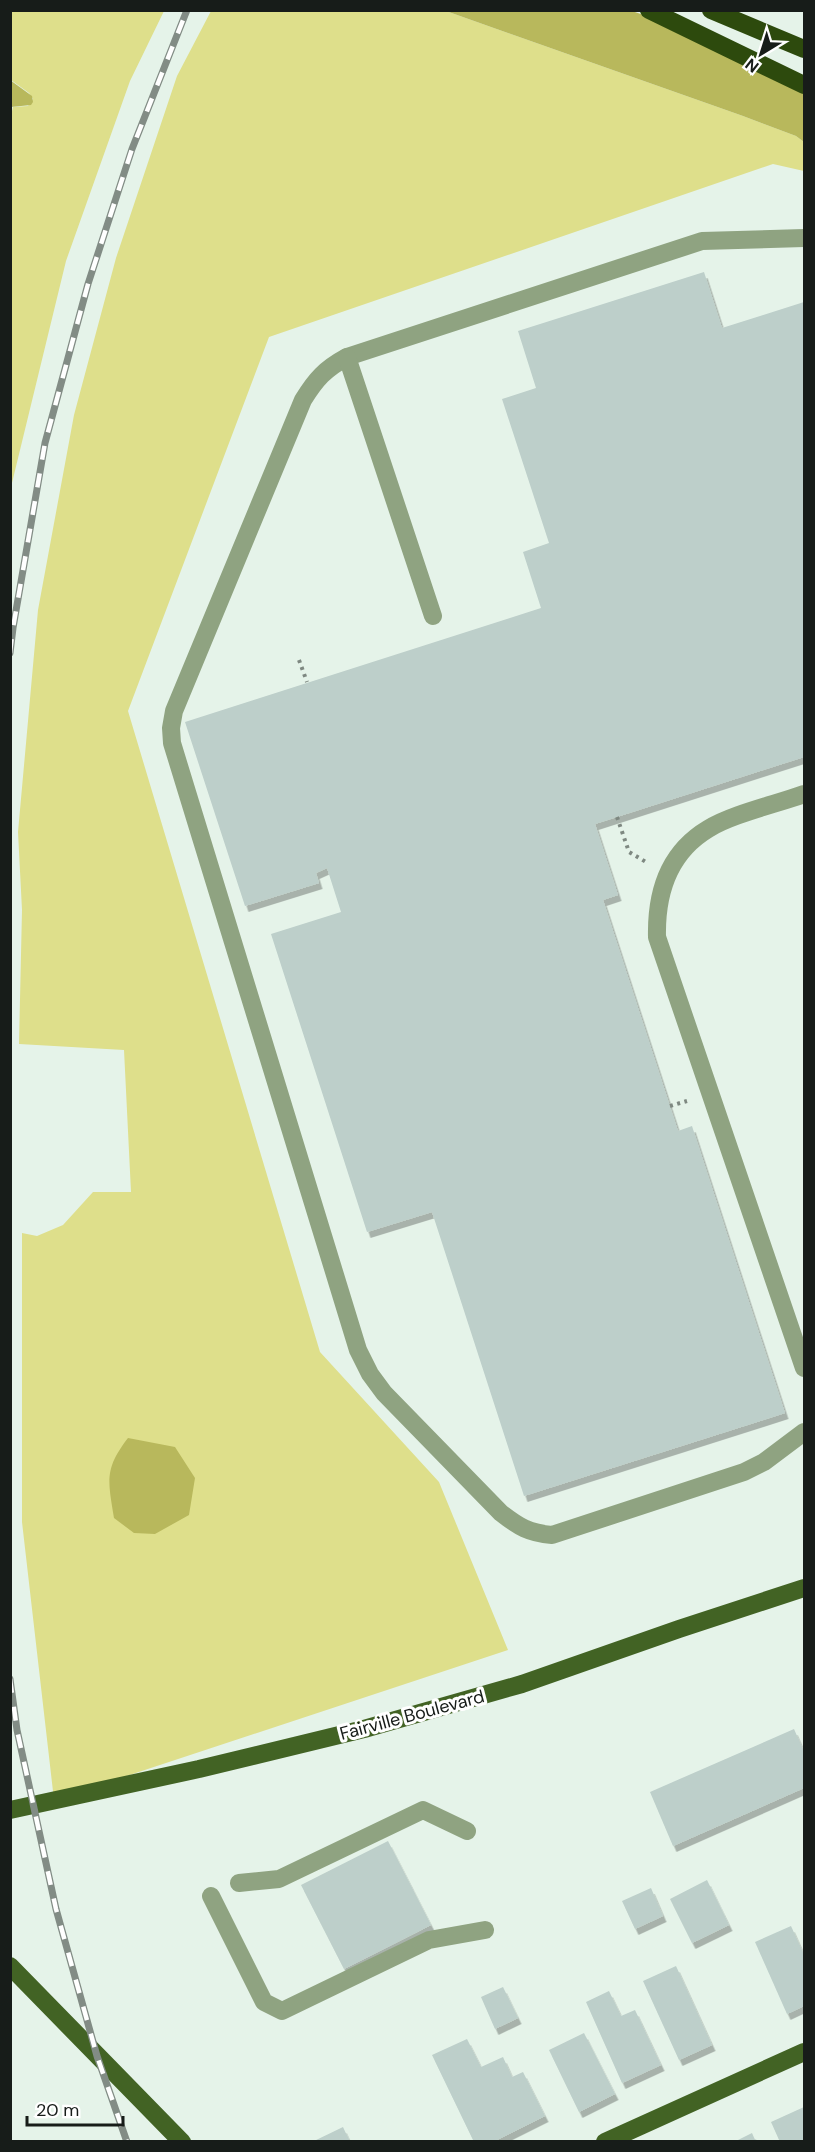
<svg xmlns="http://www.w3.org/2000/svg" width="815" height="2152" viewBox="0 0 815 2152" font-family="'DM Sans',sans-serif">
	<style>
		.green { fill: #dedf8b }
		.forest { fill: #b8b85c }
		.building { fill: #bdcfca; filter: url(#shadow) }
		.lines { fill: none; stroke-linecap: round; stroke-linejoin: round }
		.path { stroke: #7e8881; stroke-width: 4; stroke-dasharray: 3 4.5; stroke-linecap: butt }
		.minor { stroke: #8fa381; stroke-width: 18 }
		.major { stroke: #426324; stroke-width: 18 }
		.highway { stroke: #2d4a0d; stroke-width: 18 }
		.rail-casing { stroke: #828c85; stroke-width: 7 }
		.rail { stroke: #fff; stroke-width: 4.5; stroke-dasharray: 14; stroke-linecap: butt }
		.labels { text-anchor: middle; stroke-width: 6; stroke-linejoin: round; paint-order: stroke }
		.street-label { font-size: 18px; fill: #171c19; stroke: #fff }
	</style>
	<defs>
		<filter id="shadow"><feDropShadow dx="3.5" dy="6" stdDeviation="0" flood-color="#0004"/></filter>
	</defs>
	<rect width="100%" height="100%" fill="#e5f3e9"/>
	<!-- green -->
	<g class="green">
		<path d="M10 11H164L130 81 66 261 11 487V115L13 107 28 106 33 99 29 93 11 80Z"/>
		<path d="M211 11H446L743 116 796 136 804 142V171L773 164 269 337 128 711 320 1352 439 1482 508 1650 54 1800 22 1522V1233L37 1236 63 1225 93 1192H131L124 1050 19 1044 22 910 18 832 38 610 74 415 116 258 177 76Z"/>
	</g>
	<!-- forest -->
	<g class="forest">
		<path d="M446 11H632L693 32 804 85V142L796 136 743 116Z"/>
		<path d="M10 80 32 96 33 102 31 105 11 107Z"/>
		<path d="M128 1438 175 1447 195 1478 189 1515 155 1534 134 1533 114 1518C108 1481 104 1469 128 1438Z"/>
	</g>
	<!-- building -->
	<g class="building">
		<path d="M704 272 722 328 804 302V757L595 824 618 895 603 900 678 1131 692 1126 785 1413 524 1496 432 1212 367 1232 271 934 341 912 327 868 316 873 319 883 245 906 185 722 541 608 523 552 549 543 502 399 536 388 518 331Z"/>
		<path d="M794 1729 804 1752V1788L673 1846 650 1792Z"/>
		<path d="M388 1841 431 1925 344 1969 301 1885Z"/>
		<path d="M707 1880 729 1925 692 1943 670 1899Z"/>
		<path d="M651 1888 663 1916 635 1929 622 1901Z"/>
		<path d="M791 1926 804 1955V2006L787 2014 755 1942Z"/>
		<path d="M676 1966 712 2045 679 2060 643 1981Z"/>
		<path d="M503 1987 518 2018 495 2029 481 1997Z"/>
		<path d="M609 1991 621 2016 635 2010 661 2065 622 2083 586 2002Z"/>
		<path d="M584 2033 615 2094 579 2112 549 2050Z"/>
		<path d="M467 2039 481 2067 503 2057 512 2077 523 2072 545 2116 493 2142H474L432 2055Z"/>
		<path d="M804 2107V2142H780L771 2122Z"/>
		<path d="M343 2127 350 2142H312Z"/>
		<path d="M752 2133 756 2142H734Z"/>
	</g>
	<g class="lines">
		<!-- path -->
		<g class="path">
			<path d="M299 660 307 682"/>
			<path d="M617 817 629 852 646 862"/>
			<path d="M670 1106 687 1101"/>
		</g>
		<!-- minor -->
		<g class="minor">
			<path d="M804 238 702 241 347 357C325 369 316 379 303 400L174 711 171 728 172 743 358 1350 370 1374 384 1393 501 1513C519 1527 529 1533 552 1535L744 1472 764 1462 804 1432"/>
			<path d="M347 357 433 616"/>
			<path d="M804 794C777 804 732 814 708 829 668 853 656 893 657 937L804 1368"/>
			<path d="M239 1883 279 1879 423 1810 467 1831"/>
			<path d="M211 1896 264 2002 282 2011 429 1940 485 1930"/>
		</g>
		<!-- major -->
		<g class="major">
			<path d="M10 1810 199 1769 364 1729 522 1684 679 1629 804 1588"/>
			<path d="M10 1966 182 2142"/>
			<path d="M605 2142 804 2052"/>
		</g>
		<!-- highway -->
		<g class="highway">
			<path d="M649 10 804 85"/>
			<path d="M711 10 804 49"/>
		</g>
		<!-- rail casing -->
		<g class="rail-casing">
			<g id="rail">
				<path d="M10 653 13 628 45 443 88 284 132 149 187 10"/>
				<path d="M10 1679 17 1730 56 1909 97 2056 127 2142"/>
			</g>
		</g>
		<!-- rail -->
		<use href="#rail" class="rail"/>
	</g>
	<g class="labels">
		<!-- street labels -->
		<g class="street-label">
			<text transform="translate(412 1715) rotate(-15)" y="6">Fairville Boulevard</text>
		</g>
	</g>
	<!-- border -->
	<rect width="815" height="2152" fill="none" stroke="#171c19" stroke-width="24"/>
	<!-- north arrow -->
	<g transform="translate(761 54) rotate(218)" stroke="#ffffff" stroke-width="4.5" paint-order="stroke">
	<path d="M0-4.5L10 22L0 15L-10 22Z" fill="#171c19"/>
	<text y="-9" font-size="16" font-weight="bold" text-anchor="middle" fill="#171c19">N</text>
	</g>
	<!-- scale -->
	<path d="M27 2116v9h96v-9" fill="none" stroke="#171c19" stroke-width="3"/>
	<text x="36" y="2116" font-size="18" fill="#171c19" stroke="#ffffff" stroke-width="4.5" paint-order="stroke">20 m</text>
</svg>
